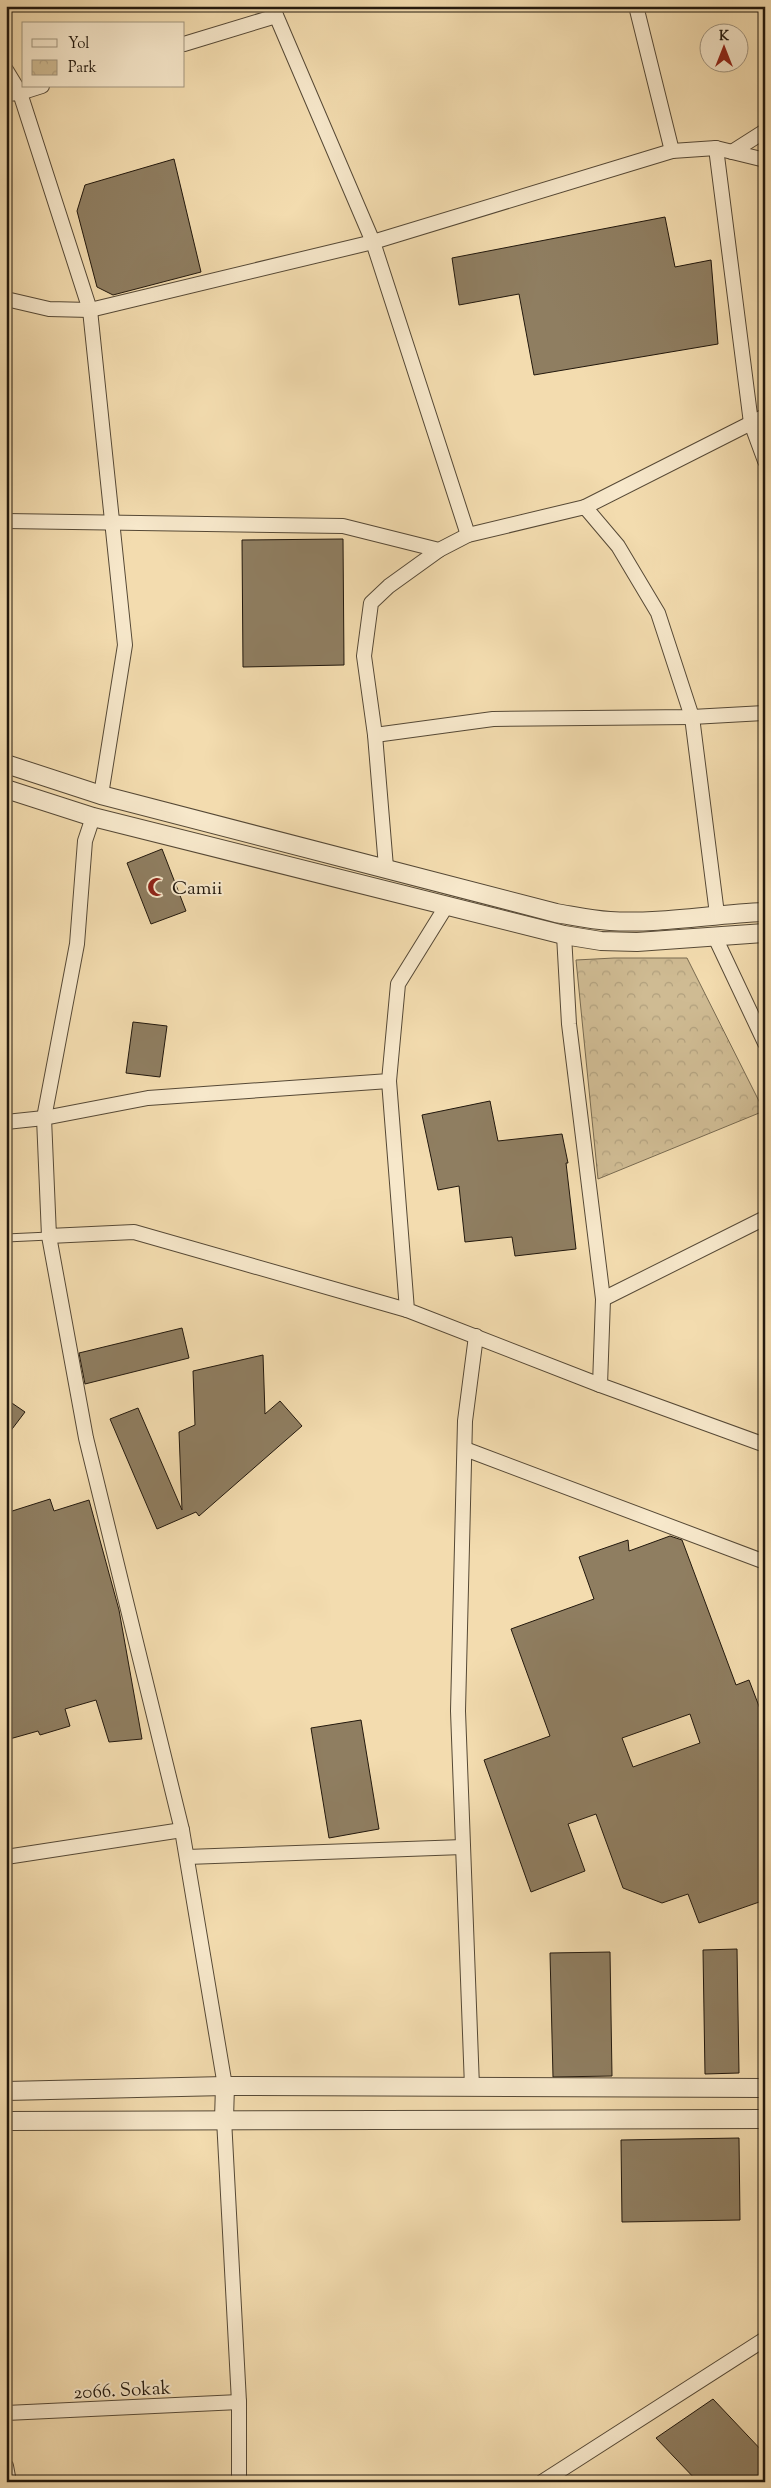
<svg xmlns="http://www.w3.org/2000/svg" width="771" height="2488" viewBox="0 0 771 2488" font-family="'Sorts Mill Goudy',serif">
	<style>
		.park { fill: url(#park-crowns); stroke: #786a50 }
		.building { fill: #8f7e61; stroke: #22180d; fill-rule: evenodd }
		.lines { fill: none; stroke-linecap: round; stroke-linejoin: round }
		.service-casing { stroke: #564936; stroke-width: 9 }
		.minor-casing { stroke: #564936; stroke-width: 16 }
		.tertiary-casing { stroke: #564936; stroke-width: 20 }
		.service { stroke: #f7e8cb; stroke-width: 7 }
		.minor { stroke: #f7e8cb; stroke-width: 14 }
		.tertiary { stroke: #f7e8cb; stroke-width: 18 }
		.labels { text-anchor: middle; stroke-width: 4; stroke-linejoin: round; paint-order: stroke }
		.poi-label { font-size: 19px; fill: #22180d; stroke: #f7e8cb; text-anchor: start }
		.street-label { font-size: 19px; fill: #22180d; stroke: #f7e8cb }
	</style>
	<defs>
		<pattern id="park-crowns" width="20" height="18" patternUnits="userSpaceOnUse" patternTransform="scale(1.25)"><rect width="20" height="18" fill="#cfbb93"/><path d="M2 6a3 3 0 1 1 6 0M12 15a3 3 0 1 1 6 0" fill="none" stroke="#b1a07e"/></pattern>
	</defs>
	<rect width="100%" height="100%" fill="#f3dcaf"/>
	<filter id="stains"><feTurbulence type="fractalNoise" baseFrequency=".004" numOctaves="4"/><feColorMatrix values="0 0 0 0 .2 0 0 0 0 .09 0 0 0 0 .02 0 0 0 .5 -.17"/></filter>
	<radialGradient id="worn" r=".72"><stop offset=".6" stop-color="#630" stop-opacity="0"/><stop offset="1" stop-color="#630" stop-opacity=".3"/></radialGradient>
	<!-- park -->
	<path class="park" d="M614 958H687L764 1111 598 1179 576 960Z"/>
	<!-- building -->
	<g class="building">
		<path d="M174 159 201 272 113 295 97 287 77 211 85 185Z"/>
		<path d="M665 217 675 267 711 260 718 344 534 375 519 294 459 305 452 258Z"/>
		<path d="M343 539 344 665 243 667 242 540Z"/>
		<path d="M162 849 186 911 151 924 127 863Z"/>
		<path d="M133 1022 167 1026 160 1077 126 1073Z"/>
		<path d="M490 1101 498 1141 562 1134 568 1163H566L576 1249 515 1256 512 1237 465 1242 459 1186 438 1190 422 1115Z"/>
		<path d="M182 1328 189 1358 85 1384 79 1353Z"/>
		<path d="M263 1355 265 1414 280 1401 302 1426 199 1516 196 1512 157 1529 110 1419 138 1408 182 1510 179 1432 195 1425 193 1371Z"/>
		<path d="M6 1399 25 1412 6 1437Z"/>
		<path d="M50 1499 54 1511 89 1500 119 1610 142 1739 109 1742 96 1700 65 1709 70 1726 40 1735 38 1731 6 1740V1513Z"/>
		<path d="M670 1536 682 1540 736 1685 749 1680 765 1722V1900L699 1923 688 1894 662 1903 623 1888 596 1814 568 1824 585 1871 531 1892 484 1760 550 1736 511 1629 594 1599 579 1557 628 1540 629 1551ZM690 1714 700 1743 633 1767 622 1738Z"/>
		<path d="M361 1720 379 1829 329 1838 311 1728Z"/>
		<path d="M737 1949 739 2073 705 2074 703 1950Z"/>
		<path d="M610 1952 612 2076 553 2077 550 1953Z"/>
		<path d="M739 2138 740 2220 622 2222 621 2140Z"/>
		<path d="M713 2399 765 2454V2482H698L656 2438Z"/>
	</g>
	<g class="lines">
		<!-- service casing -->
		<g class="service-casing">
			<path id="service" d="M6 1238 49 1236"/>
		</g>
		<!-- minor casing -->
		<g class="minor-casing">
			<g id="minor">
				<path d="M272 6 373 242 468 535"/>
				<path d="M636 6 672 151"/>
				<path d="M184 44 276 16"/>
				<path d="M6 70 20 93 90 310 125 645 101 795"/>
				<path d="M6 94 20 93 42 86"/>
				<path d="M716 148 751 423 765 461"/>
				<path d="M732 152 765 131"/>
				<path d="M6 299 49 309 90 310 373 242 672 151 716 148 765 160"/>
				<path d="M585 507 765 416"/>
				<path d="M6 521 343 526 439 550 468 535 585 507 618 546 658 613 692 717 717 914"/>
				<path d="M375 735 493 719 692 717 765 713"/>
				<path d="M93 817 85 841 77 944 44 1118 49 1236 134 1232 407 1310"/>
				<path d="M386 867 375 735 364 656 371 603 389 586 439 550"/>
				<path d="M564 935 569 1024 603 1299 600 1385 765 1445"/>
				<path d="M714 935 765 1043"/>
				<path d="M389 1081 407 1310 600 1385"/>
				<path d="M6 1122 44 1118 148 1098 389 1081 398 984 447 905"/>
				<path d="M49 1236 86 1438 182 1830 225 2086"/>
				<path d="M603 1299 765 1218"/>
				<path d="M465 1449 765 1562"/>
				<path d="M6 1857 182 1830"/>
				<path d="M187 1857 463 1847"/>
				<path d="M472 2087 458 1711 465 1421 476 1336"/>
				<path d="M224 2119 239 2402V2482"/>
				<path d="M6 2413 239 2402"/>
				<path d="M6 2466 9 2482"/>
				<path d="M542 2482 765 2339"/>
			</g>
		</g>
		<!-- tertiary casing -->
		<g class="tertiary-casing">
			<g id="tertiary">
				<path d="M6 764 101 795 556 913C574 916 592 920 610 921 661 924 713 914 765 912"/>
				<path d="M6 789 93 817 564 935 601 941 637 942 765 933"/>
				<path d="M6 2091 225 2086 765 2088"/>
				<path d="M224 2119 225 2086"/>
				<path d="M6 2121 765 2119"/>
			</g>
		</g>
		<!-- service -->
		<use href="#service" class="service"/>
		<!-- minor -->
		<use href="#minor" class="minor"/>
		<!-- tertiary -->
		<use href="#tertiary" class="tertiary"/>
	</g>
	<!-- icons -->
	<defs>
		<g id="mosque-bare" transform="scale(1.5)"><path d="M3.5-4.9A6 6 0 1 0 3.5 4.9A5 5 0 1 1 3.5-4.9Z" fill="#8f2418" stroke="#f7e8cb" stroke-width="2.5" paint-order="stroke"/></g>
	</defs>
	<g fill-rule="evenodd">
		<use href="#mosque-bare" x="157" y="887"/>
	</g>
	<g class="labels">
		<!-- poi labels -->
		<g class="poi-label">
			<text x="172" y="894">Camii</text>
		</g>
		<!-- street labels -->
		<g class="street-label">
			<text transform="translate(122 2389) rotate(-3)" y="7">2066. Sokak</text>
		</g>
	</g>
	<!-- margin -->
	<rect width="771" height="2488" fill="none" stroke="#f3dcaf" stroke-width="25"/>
	<rect x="8" y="8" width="756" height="2473" fill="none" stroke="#22180d" stroke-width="2.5"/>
	<rect x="12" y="12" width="746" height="2463" fill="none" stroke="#22180d"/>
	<!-- legend -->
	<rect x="22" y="22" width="162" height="65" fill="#f7e8cb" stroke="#a2957f"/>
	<rect x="32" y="39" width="25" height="8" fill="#f7e8cb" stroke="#a2957f"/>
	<text x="68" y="48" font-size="15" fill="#22180d">Yol</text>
	<rect x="32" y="60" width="25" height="15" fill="url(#park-crowns)" stroke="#a2957f"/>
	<text x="68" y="72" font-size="15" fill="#22180d">Park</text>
	<!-- north arrow -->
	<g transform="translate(724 48)"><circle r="24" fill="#f7e8cb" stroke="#a2957f"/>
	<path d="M0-4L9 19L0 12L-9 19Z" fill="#8f2418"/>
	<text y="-8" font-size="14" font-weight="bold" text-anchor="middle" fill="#22180d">K</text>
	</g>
	<rect width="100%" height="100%" filter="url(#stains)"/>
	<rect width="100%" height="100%" fill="url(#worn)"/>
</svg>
